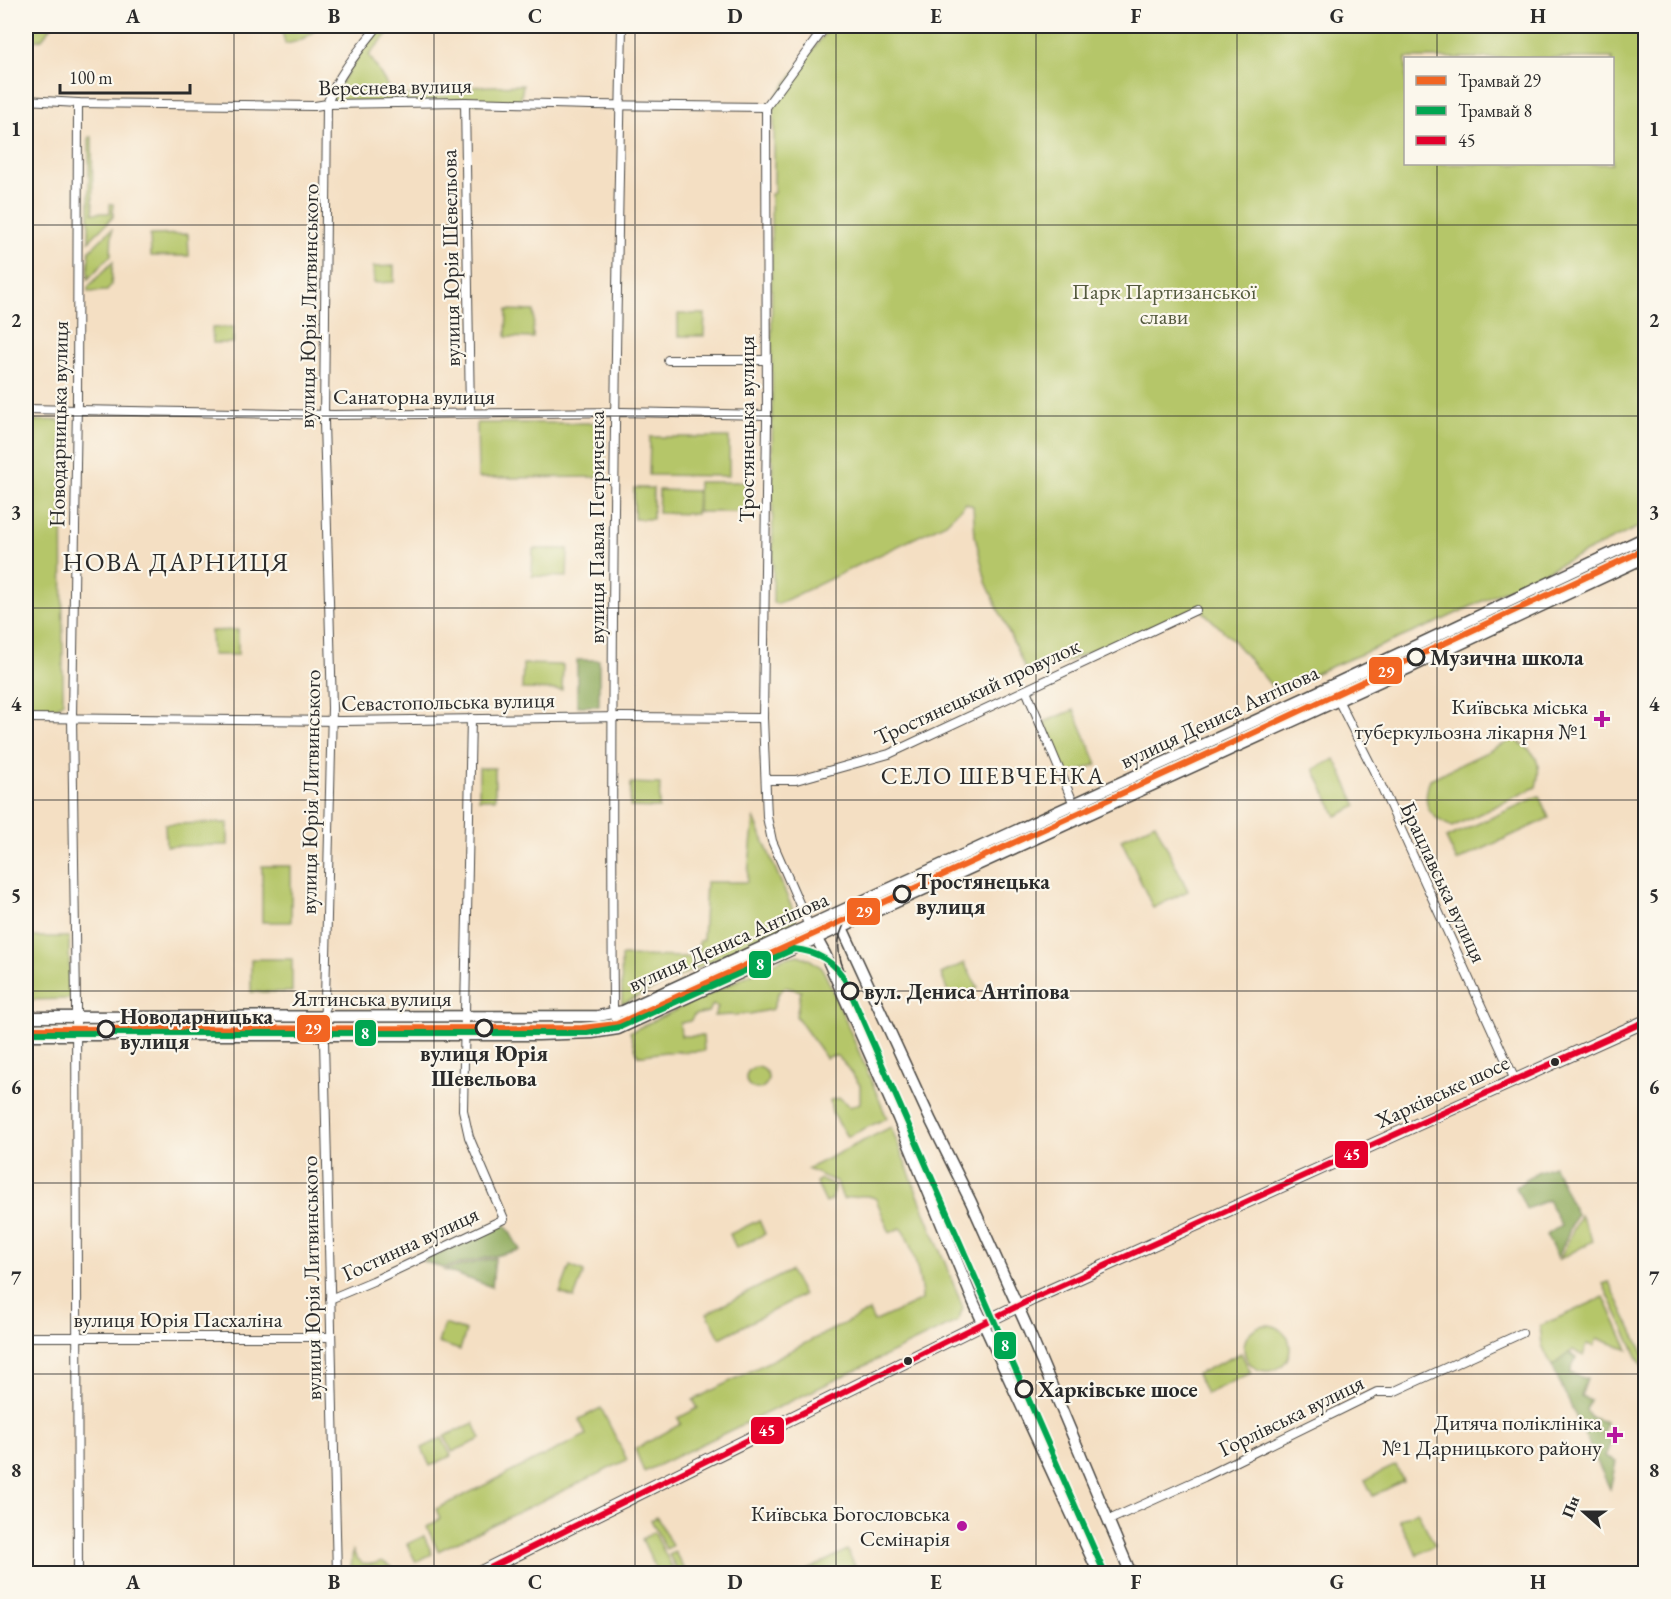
<svg xmlns="http://www.w3.org/2000/svg" width="1671" height="1599" viewBox="0 0 1671 1599" font-family="'EB Garamond',serif">
	<style>
		.green { fill: #b5c669; stroke: #70784a; stroke-width: 1.5; fill-rule: evenodd }
		.forest { fill: #90ab5d; stroke: #5e6b44; stroke-width: 1.5 }
		.lines { fill: none; stroke-linecap: round; stroke-linejoin: round }
		.street-casing { stroke: #494642; stroke-width: 10 }
		.secondary-casing { stroke: #494642; stroke-width: 13 }
		.primary-casing { stroke: #494642; stroke-width: 14 }
		.street { stroke: #fff; stroke-width: 8 }
		.secondary { stroke: #fff; stroke-width: 10 }
		.primary { stroke: #fff; stroke-width: 12 }
		.tram { stroke: #2b2b2b; stroke-width: 1.5 }
		.bus-1-casing { stroke: #fbf7ec; stroke-width: 10 }
		.bus-1 { stroke: #e4002b; stroke-width: 6 }
		.tram-1-casing { stroke: #fbf7ec; stroke-width: 10 }
		.tram-2-casing { stroke: #fbf7ec; stroke-width: 10 }
		.tram-1 { stroke: #f26522; stroke-width: 6 }
		.tram-2 { stroke: #00a651; stroke-width: 6 }
		.grid { fill: none; stroke: #2b2b2b; stroke-width: 1.5; stroke-opacity: 0.55 }
		.stop-dot { fill: #fbf7ec; stroke: #2b2b2b; stroke-width: 3 }
		.poi-dot { fill: #b5179e; stroke: #fbf7ec; stroke-width: 2 }
		.bus-dot { fill: #2b2b2b; stroke: #fbf7ec; stroke-width: 2 }
		.labels { text-anchor: middle; stroke-width: 4.5; stroke-linejoin: round; paint-order: stroke }
		.street-label { font-size: 22px; fill: #2b2b2b; stroke: #fbf7ec }
		.park-label { font-size: 22px; fill: #545a3e; stroke: #fbf7ec }
		.stop-label { font-size: 22px; font-weight: bold; fill: #2b2b2b; stroke: #fbf7ec; text-anchor: start }
		.poi-label { font-size: 22px; fill: #2b2b2b; stroke: #fbf7ec; text-anchor: end }
		.neighbourhood-label { font-size: 24px; letter-spacing: 1.5px; fill: #2b2b2b; stroke: #fbf7ec }
		.quarter-label { font-size: 26px; letter-spacing: 1.5px; fill: #2b2b2b; stroke: #fbf7ec }
		.line-badge { stroke: #fbf7ec; stroke-width: 2 }
		.badge-label { font-size: 16px; text-anchor: middle; font-weight: bold; fill: #fff }
		.neatline { fill: none; stroke: #2b2b2b; stroke-width: 2 }
		.grid-label { font-size: 20px; text-anchor: middle; font-weight: bold; fill: #2b2b2b }
	</style>
	<rect width="100%" height="100%" fill="#fbf7ec"/>
	<filter id="ink" filterUnits="userSpaceOnUse"><feTurbulence type="fractalNoise" baseFrequency=".0167" numOctaves="2"/><feDisplacementMap in="SourceGraphic" scale="12" xChannelSelector="R" yChannelSelector="G"/><feConvolveMatrix kernelMatrix="1 2 1 2 8 2 1 2 1" color-interpolation-filters="sRGB"/></filter>
	<filter id="wash" filterUnits="userSpaceOnUse"><feTurbulence type="fractalNoise" baseFrequency=".008" numOctaves="4" result="noise"/><feDisplacementMap in="SourceGraphic" scale="24" xChannelSelector="R" yChannelSelector="G"/><feGaussianBlur stdDeviation="1.35" result="paint"/><feColorMatrix in="noise" values="0 0 0 0 0 0 0 0 0 0 0 0 0 0 0 0 0 1.4 0 .05"/><feComposite in="paint" operator="in"/></filter>
	<g filter="url(#wash)">
		<rect width="100%" height="100%" fill="#f4dfc3"/>
		<!-- green -->
		<g class="green">
			<path d="M26 26H52L42 39 26 42Z"/>
			<path d="M281 26H318C310 37 299 42 285 44Z"/>
			<path d="M378 26H394L369 55 393 95H444L463 87 523 85 520 103 327 104Z"/>
			<path d="M831 26H1645V524L1436 623 1275 690 1232 639 1198 607 1029 677 986 582 975 536 973 506 966 503 946 523 778 604 773 603 771 194 774 193V99ZM1406 58H1612V164H1406Z"/>
			<path d="M89 137H92L93 213H110V204H113V217L89 241Z"/>
			<path d="M112 229 111 255 88 279 89 251Z"/>
			<path d="M188 234 189 256H151L150 235Z"/>
			<path d="M113 262 111 285 107 291 88 292V287Z"/>
			<path d="M394 266V282L374 283 373 267Z"/>
			<path d="M507 310 534 311 533 338 506 337Z"/>
			<path d="M678 314H705L704 336H678Z"/>
			<path d="M233 327V343H213L212 328Z"/>
			<path d="M58 420 62 425 63 702 58 707 26 706V421Z"/>
			<path d="M477 423H605V477L478 478Z"/>
			<path d="M650 437H729V476L649 475Z"/>
			<rect x="698" y="482" width="48" height="30"/>
			<rect x="634" y="488" width="19" height="31"/>
			<path d="M659 490 697 491 696 514 658 513Z"/>
			<path d="M533 549H568L567 577 532 576Z"/>
			<path d="M238 630V655H212L211 631Z"/>
			<path d="M523 664 563 665 562 690 522 689Z"/>
			<path d="M1074 710 1097 764 1067 776 1044 722Z"/>
			<path d="M1514 739C1536 751 1543 762 1536 787L1452 827C1428 816 1421 806 1430 779Z"/>
			<path d="M1335 759 1357 806 1336 816 1314 769Z"/>
			<rect x="479" y="768" width="16" height="31"/>
			<path d="M631 783 660 784 659 808 630 807Z"/>
			<path d="M1539 796 1549 818 1457 861 1446 838Z"/>
			<path d="M754 818 797 920 622 1004 621 956 699 957V941L703 940 706 882H747Z"/>
			<path d="M228 823V845L166 846 165 824Z"/>
			<path d="M1155 823 1188 891 1153 908 1121 839Z"/>
			<rect x="262" y="866" width="29" height="56"/>
			<path d="M26 937H69L70 999 26 1000Z"/>
			<path d="M798 955 809 959 822 968 833 991 887 1118 847 1137 832 1112 830 1100 840 1098 850 1107 860 1103V1085L843 1062 837 1056H831L826 1058 796 1016 801 991 785 987 778 994 773 1009 750 1014 714 1016 718 1007 713 1005 708 1012 694 1015 690 1021 680 1023 681 1036H703L704 1051 665 1052 638 1056 630 1032 784 958Z"/>
			<rect x="251" y="959" width="41" height="33"/>
			<path d="M964 963 978 988 951 1000 941 974Z"/>
			<circle cx="757" cy="1078" r="11"/>
			<path d="M891 1127 963 1308 958 1321 644 1472 635 1449 681 1424 678 1418 698 1408 693 1400 869 1311 874 1322 922 1300C922 1284 912 1239 900 1228L890 1233 876 1199C867 1193 853 1197 843 1199L837 1182 807 1169Z"/>
			<path d="M821 1179 834 1185 832 1200 826 1203 816 1182Z"/>
			<path d="M1580 1215 1593 1241 1560 1259Z"/>
			<path d="M759 1220 765 1234 736 1248 730 1234Z"/>
			<path d="M570 1266 584 1272 574 1298 560 1293Z"/>
			<path d="M790 1271 803 1295 720 1338 707 1313Z"/>
			<path d="M1609 1282 1645 1357V1373L1603 1284Z"/>
			<path d="M1604 1297 1628 1350 1597 1338 1594 1346 1587 1344 1583 1356 1573 1350 1552 1366 1542 1345 1540 1326Z"/>
			<path d="M444 1324 466 1331 460 1350 438 1343Z"/>
			<circle cx="1267" cy="1348" r="23"/>
			<path d="M1241 1353 1251 1373 1206 1394 1197 1374Z"/>
			<path d="M601 1408 627 1460 438 1551 427 1527 440 1519 436 1509 586 1435 579 1419Z"/>
			<path d="M474 1423 481 1439 452 1452 445 1436Z"/>
			<path d="M442 1438 451 1456 430 1466 422 1448Z"/>
			<path d="M1396 1465 1403 1481 1373 1496 1365 1480Z"/>
			<path d="M1417 1511 1435 1545 1417 1555 1399 1520Z"/>
			<path d="M657 1517 672 1546 666 1549 651 1520Z"/>
			<path d="M654 1532 675 1573H658L642 1539Z"/>
			<path d="M424 1536 432 1554 416 1562 407 1544Z"/>
			<path d="M847 1550 855 1566 839 1573H810L808 1570Z"/>
			<path d="M353 1551 356 1557 362 1563 373 1564 382 1561 397 1571 393 1573H350Z"/>
			<path d="M675 1552 686 1573H679L669 1555Z"/>
		</g>
		<!-- forest -->
		<g class="forest">
			<rect x="577" y="660" width="22" height="46"/>
			<path d="M1554 1166 1576 1214 1558 1258 1546 1235 1561 1226 1548 1200 1526 1209 1516 1187 1537 1172Z"/>
			<path d="M504 1222 520 1250 443 1268 422 1261Z"/>
			<path d="M495 1258 492 1287 444 1270 448 1269Z"/>
			<path d="M1569 1353 1576 1357 1570 1373 1587 1379 1581 1396 1590 1400 1586 1410 1590 1417 1606 1422 1603 1436 1611 1441 1605 1457 1616 1462 1610 1489 1552 1366Z"/>
		</g>
	</g>
	<g filter="url(#ink)">
		<g class="lines">
			<!-- street casing -->
			<g class="street-casing">
				<g id="street">
					<path d="M26 100 78 103 315 106 327 104 465 102 591 105 766 107"/>
					<path d="M465 102 470 413"/>
					<path d="M78 103 77 403 72 717 76 1005 78 1574"/>
					<path d="M668 360H766"/>
					<path d="M26 409 334 415 622 412 766 415"/>
					<path d="M1331 686 1378 779 1515 1080"/>
					<path d="M1026 690 1080 819"/>
					<path d="M26 718 342 721 622 717 763 718"/>
					<path d="M766 780H796L889 754 1196 610"/>
					<path d="M809 926 772 841 767 817 763 718 767 422 766 107 826 26"/>
					<path d="M618 1029 613 1006C610 679 615 352 622 26"/>
					<path d="M330 1299 373 1281 504 1219 469 1137 463 1110 471 718"/>
					<path d="M26 1337H330"/>
					<path d="M1109 1520 1204 1477 1377 1392H1393L1522 1333"/>
					<path d="M337 1574 324 1041 332 708 324 422 327 104C338 75 359 50 378 26"/>
				</g>
			</g>
			<!-- secondary casing -->
			<g class="secondary-casing">
				<g id="secondary">
					<path d="M840 923 931 1121 971 1202 1027 1327 1131 1574"/>
					<path d="M814 934 825 954 898 1118 974 1303 1099 1574"/>
					<path d="M26 1017 598 1016 623 1011 1311 695 1646 537"/>
					<path d="M26 1035H538L592 1033 618 1029 1409 668 1646 557"/>
				</g>
			</g>
			<!-- primary casing -->
			<g class="primary-casing">
				<path id="primary" d="M477 1574 1034 1298 1646 1021"/>
			</g>
			<!-- street -->
			<use href="#street" class="street"/>
			<!-- secondary -->
			<use href="#secondary" class="secondary"/>
			<!-- primary -->
			<use href="#primary" class="primary"/>
			<!-- tram -->
			<path class="tram" d="M844 970C835 948 837 932 852 912"/>
			<!-- bus-1 casing -->
			<g class="bus-1-casing">
				<path id="bus-1" d="M478 1574 1034 1298 1646 1021"/>
			</g>
			<!-- bus-1 -->
			<use href="#bus-1" class="bus-1"/>
			<!-- tram-1 casing -->
			<g class="tram-1-casing">
				<path id="tram-1" d="M26 1029 582 1028 617 1024 1221 748 1646 549"/>
			</g>
			<!-- tram-2 casing -->
			<g class="tram-2-casing">
				<path id="tram-2" d="M26 1033H587L620 1027 794 949C816 951 836 962 846 982L1105 1574"/>
			</g>
			<!-- tram-1 -->
			<use href="#tram-1" class="tram-1"/>
			<!-- tram-2 -->
			<use href="#tram-2" class="tram-2"/>
		</g>
	</g>
	<!-- grid -->
	<path class="grid" d="M234 26V1574M434 26V1574M635 26V1574M836 26V1574M1036 26V1574M1237 26V1574M1437 26V58M1437 164V1574M26 225H1646M26 416H1646M26 608H1646M26 800H1646M26 991H1646M26 1183H1646M26 1374H1646"/>
	<!-- markers -->
	<g class="stop-dot">
		<circle cx="1416" cy="657" r="8"/>
		<circle cx="902" cy="894" r="8"/>
		<circle cx="850" cy="991" r="8"/>
		<circle cx="484" cy="1028" r="8"/>
		<circle cx="106" cy="1029" r="8"/>
		<circle cx="1024" cy="1389" r="8"/>
	</g>
	<g class="poi-dot">
		<path d="M1599 710h6v6h6v6h-6v6h-6v-6h-6v-6h6z"/>
		<path d="M1612 1426h6v6h6v6h-6v6h-6v-6h-6v-6h6z"/>
		<circle cx="962" cy="1526" r="6"/>
	</g>
	<g class="bus-dot">
		<circle cx="1555" cy="1062" r="5"/>
		<circle cx="908" cy="1361" r="5"/>
	</g>
	<g class="labels">
		<!-- street labels -->
		<g class="street-label">
			<text transform="translate(395 86) rotate(-1)" y="8">Вереснева вулиця</text>
			<text transform="translate(450 258) rotate(-91)" y="8">вулиця Юрія Шевельова</text>
			<text transform="translate(308 306) rotate(-89)" y="8">вулиця Юрія Литвинського</text>
			<text x="414" y="404">Санаторна вулиця</text>
			<text transform="translate(58 424) rotate(-89)" y="8">Новодарницька вулиця</text>
			<text transform="translate(746 429) rotate(-90)" y="8">Тростянецька вулиця</text>
			<text transform="translate(596 527) rotate(-90)" y="8">вулиця Павла Петриченка</text>
			<text transform="translate(977 691) rotate(-25)" y="8">Тростянецький провулок</text>
			<text transform="translate(448 701) rotate(-1)" y="8">Севастопольська вулиця</text>
			<text transform="translate(1219 716) rotate(-25)" y="8">вулиця Дениса Антіпова</text>
			<text transform="translate(310 792) rotate(-89)" y="8">вулиця Юрія Литвинського</text>
			<text transform="translate(1444 882) rotate(65)" y="8">Брацлавська вулиця</text>
			<text transform="translate(728 941) rotate(-24)" y="8">вулиця Дениса Антіпова</text>
			<text x="372" y="1006">Ялтинська вулиця</text>
			<text transform="translate(1442 1091) rotate(-25)" y="8">Харківське шосе</text>
			<text transform="translate(410 1243) rotate(-25)" y="8">Гостинна вулиця</text>
			<text transform="translate(311 1278) rotate(-91)" y="8">вулиця Юрія Литвинського</text>
			<text x="178" y="1327">вулиця Юрія Пасхаліна</text>
			<text transform="translate(1291 1415) rotate(-26)" y="8">Горлівська вулиця</text>
		</g>
		<!-- park labels -->
		<g class="park-label">
			<text x="1164" y="299">Парк Партизанської<tspan x="1164" dy="25">слави</tspan></text>
		</g>
		<!-- stop labels -->
		<g class="stop-label">
			<text x="1430" y="665">Музична школа</text>
			<text x="916" y="889">Тростянецька<tspan x="916" dy="25">вулиця</tspan></text>
			<text x="864" y="999">вул. Дениса Антіпова</text>
			<text x="120" y="1024">Новодарницька<tspan x="120" dy="25">вулиця</tspan></text>
			<text x="484" y="1061" text-anchor="middle">вулиця Юрія<tspan x="484" dy="25">Шевельова</tspan></text>
			<text x="1038" y="1397">Харківське шосе</text>
		</g>
		<!-- poi labels -->
		<g class="poi-label">
			<text x="1588" y="714">Київська міська<tspan x="1588" dy="25">туберкульозна лікарня №1</tspan></text>
			<text x="1602" y="1430">Дитяча поліклініка<tspan x="1602" dy="25">№1 Дарницького району</tspan></text>
			<text x="950" y="1521">Київська Богословська<tspan x="950" dy="25">Семінарія</tspan></text>
		</g>
		<!-- neighbourhood labels -->
		<g class="neighbourhood-label">
			<text x="993" y="784">СЕЛО ШЕВЧЕНКА</text>
		</g>
		<!-- quarter labels -->
		<g class="quarter-label">
			<text x="176" y="571">НОВА ДАРНИЦЯ</text>
		</g>
	</g>
	<g class="line-badge">
		<rect x="1368" y="656" width="35" height="29" rx="6" fill="#f26522"/>
		<rect x="846" y="897" width="35" height="29" rx="6" fill="#f26522"/>
		<rect x="748" y="950" width="24" height="29" rx="6" fill="#00a651"/>
		<rect x="296" y="1014" width="35" height="29" rx="6" fill="#f26522"/>
		<rect x="354" y="1019" width="23" height="28" rx="6" fill="#00a651"/>
		<rect x="1334" y="1140" width="35" height="29" rx="6" fill="#e4002b"/>
		<rect x="993" y="1331" width="24" height="29" rx="6" fill="#00a651"/>
		<rect x="750" y="1416" width="35" height="29" rx="6" fill="#e4002b"/>
	</g>
	<g class="badge-label">
		<text x="1386" y="677">29</text>
		<text x="864" y="917">29</text>
		<text x="760" y="970">8</text>
		<text x="313" y="1034">29</text>
		<text x="365" y="1039">8</text>
		<text x="1352" y="1160">45</text>
		<text x="1005" y="1351">8</text>
		<text x="767" y="1436">45</text>
	</g>
	<!-- margin -->
	<rect width="1671" height="1599" fill="none" stroke="#fbf7ec" stroke-width="66"/>
	<!-- legend -->
	<rect x="1404" y="57" width="210" height="108" fill="#fbf7ec" stroke="#a8a59f" stroke-width="1.5"/>
	<rect x="1416" y="76" width="30" height="9" fill="#f26522" stroke="#a8a59f" stroke-width="1.5"/>
	<text x="1458" y="87" font-size="18" fill="#2b2b2b">Трамвай 29</text>
	<rect x="1416" y="106" width="30" height="9" fill="#00a651" stroke="#a8a59f" stroke-width="1.5"/>
	<text x="1458" y="117" font-size="18" fill="#2b2b2b">Трамвай 8</text>
	<rect x="1416" y="136" width="30" height="9" fill="#e4002b" stroke="#a8a59f" stroke-width="1.5"/>
	<text x="1458" y="147" font-size="18" fill="#2b2b2b">45</text>
	<!-- north arrow -->
	<g transform="translate(1584 1512) rotate(291)" stroke="#fbf7ec" stroke-width="4.5" paint-order="stroke">
	<path d="M0-4.5L10 22L0 15L-10 22Z" fill="#2b2b2b"/>
	<text y="-9" font-size="16" font-weight="bold" text-anchor="middle" fill="#2b2b2b">Пн</text>
	</g>
	<!-- scale -->
	<path d="M60 84v9h130v-9" fill="none" stroke="#2b2b2b" stroke-width="3"/>
	<text x="69" y="84" font-size="18" fill="#2b2b2b" stroke="#fbf7ec" stroke-width="4.5" paint-order="stroke">100 m</text>
	<rect x="33" y="33" width="1605" height="1533" class="neatline"/>
	<g class="grid-label">
		<text x="133" y="23">A</text>
		<text x="334" y="23">B</text>
		<text x="535" y="23">C</text>
		<text x="735" y="23">D</text>
		<text x="936" y="23">E</text>
		<text x="1136" y="23">F</text>
		<text x="1337" y="23">G</text>
		<text x="1538" y="23">H</text>
		<text x="16" y="136">1</text>
		<text x="1654" y="136">1</text>
		<text x="16" y="327">2</text>
		<text x="1654" y="327">2</text>
		<text x="16" y="519">3</text>
		<text x="1654" y="519">3</text>
		<text x="16" y="711">4</text>
		<text x="1654" y="711">4</text>
		<text x="16" y="902">5</text>
		<text x="1654" y="902">5</text>
		<text x="16" y="1094">6</text>
		<text x="1654" y="1094">6</text>
		<text x="16" y="1285">7</text>
		<text x="1654" y="1285">7</text>
		<text x="16" y="1477">8</text>
		<text x="1654" y="1477">8</text>
		<text x="133" y="1589">A</text>
		<text x="334" y="1589">B</text>
		<text x="535" y="1589">C</text>
		<text x="735" y="1589">D</text>
		<text x="936" y="1589">E</text>
		<text x="1136" y="1589">F</text>
		<text x="1337" y="1589">G</text>
		<text x="1538" y="1589">H</text>
	</g>
</svg>
